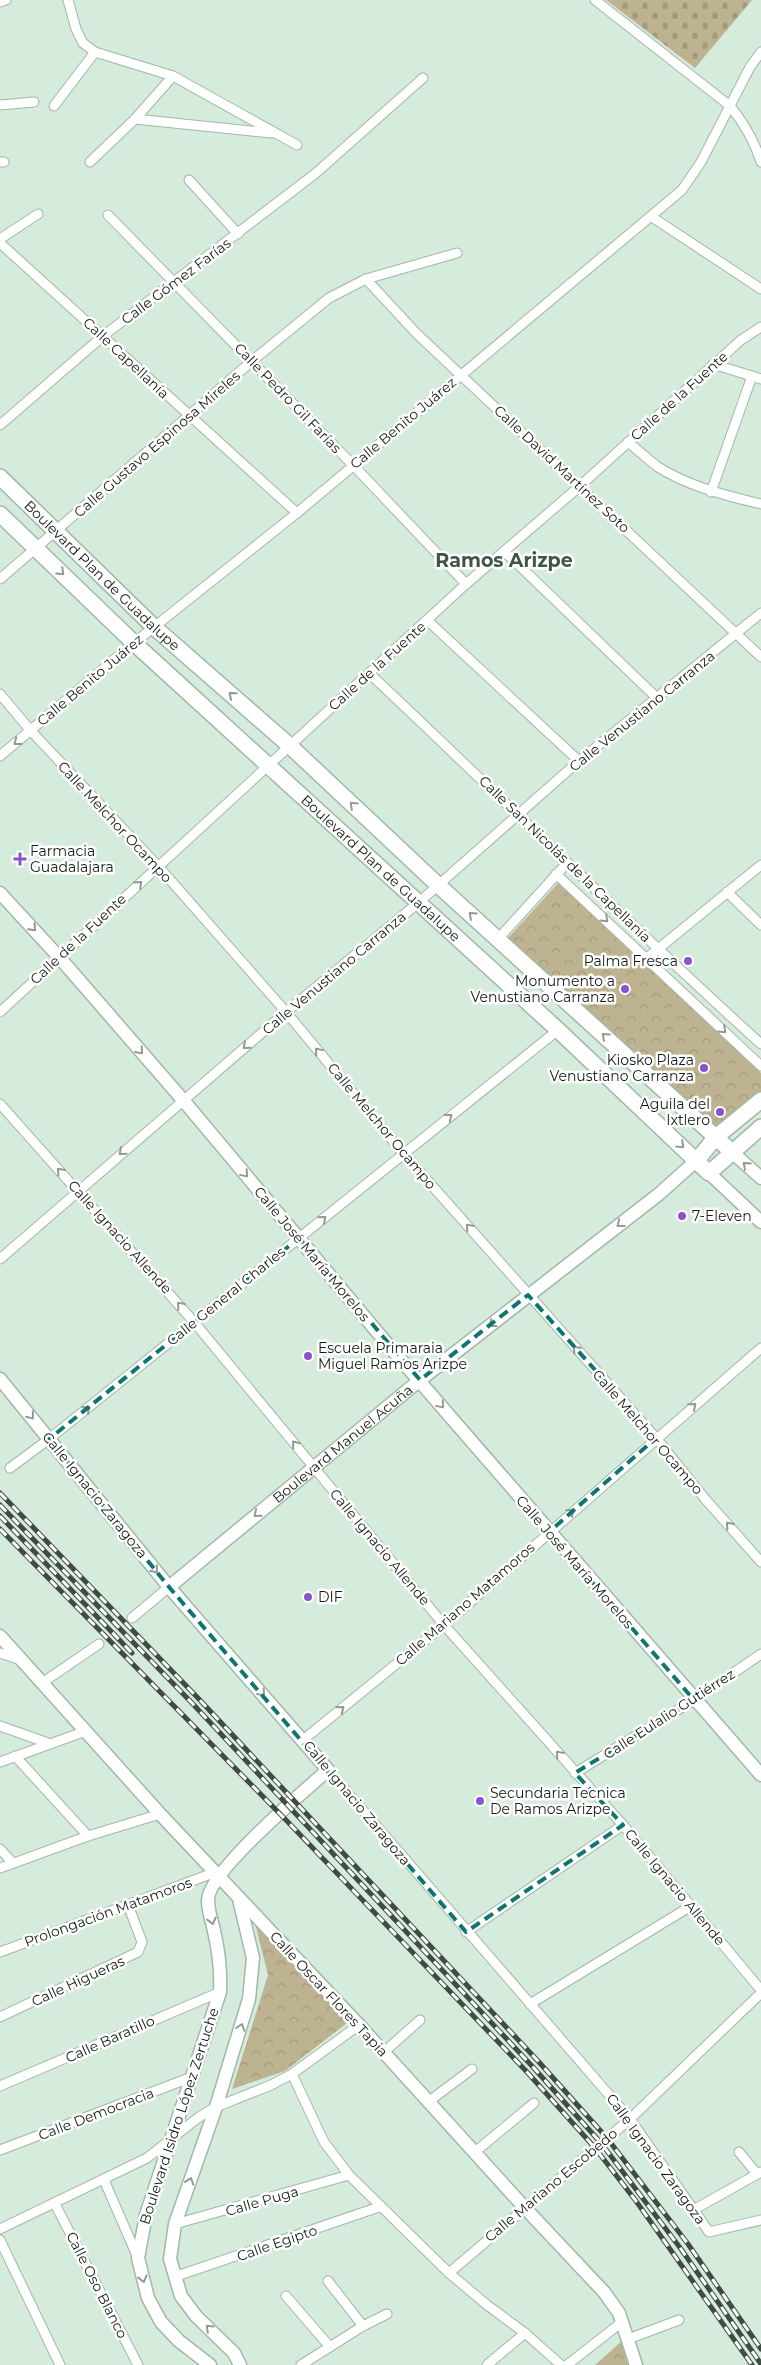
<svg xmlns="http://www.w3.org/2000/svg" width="761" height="2365" viewBox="0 0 761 2365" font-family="Montserrat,sans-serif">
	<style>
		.cemetery { fill: url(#cemetery-stones) }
		.park { fill: url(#park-crowns) }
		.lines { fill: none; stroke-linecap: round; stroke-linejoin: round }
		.street-casing { stroke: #a3b7a8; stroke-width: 11 }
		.secondary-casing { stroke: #a3b7a8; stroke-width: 15 }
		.primary-casing { stroke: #a3b7a8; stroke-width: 18 }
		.street { stroke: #fff; stroke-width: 9 }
		.secondary { stroke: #fff; stroke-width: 12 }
		.primary { stroke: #fff; stroke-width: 15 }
		.rail-casing { stroke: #404c43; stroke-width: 5 }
		.rail { stroke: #fff; stroke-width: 3; stroke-dasharray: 9; stroke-linecap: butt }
		.oneway { stroke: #959996 }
		.marked { fill: none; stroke: #0f766e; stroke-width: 4; stroke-dasharray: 10 6; stroke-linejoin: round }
		.poi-dot { fill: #8b53cb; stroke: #fff; stroke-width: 2 }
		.labels { text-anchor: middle; stroke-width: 5; stroke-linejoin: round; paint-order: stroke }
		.street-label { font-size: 14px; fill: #141c16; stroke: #fff }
		.poi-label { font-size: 14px; fill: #141c16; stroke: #fff; text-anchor: start }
		.district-label { font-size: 19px; font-weight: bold; fill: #425447; stroke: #fff }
	</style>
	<defs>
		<pattern id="cemetery-stones" width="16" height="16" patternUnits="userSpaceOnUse" patternTransform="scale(1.25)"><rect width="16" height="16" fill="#bdb391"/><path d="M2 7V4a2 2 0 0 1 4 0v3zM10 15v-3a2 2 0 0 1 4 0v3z" fill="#a2997c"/></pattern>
		<pattern id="park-crowns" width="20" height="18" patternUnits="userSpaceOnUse" patternTransform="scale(1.25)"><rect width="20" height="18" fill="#bdb391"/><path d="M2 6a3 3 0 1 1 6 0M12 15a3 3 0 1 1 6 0" fill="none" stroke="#a2997c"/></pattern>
	</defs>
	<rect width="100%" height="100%" fill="#d5ebdb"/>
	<!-- cemetery -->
	<path class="cemetery" d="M606 0H752L695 68Z"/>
	<!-- park -->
	<g class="park">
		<path d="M559 882 761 1073V1091L714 1131 507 939Z"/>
		<path d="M255 1923 347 2023 285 2071 232 2089 268 1975Z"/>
		<path d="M622 2341 628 2365H595Z"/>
	</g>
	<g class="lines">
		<!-- street casing -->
		<g class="street-casing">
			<g id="street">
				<path d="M68 0 76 29 83 43 95 52 173 76 297 145"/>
				<path d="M595 0 730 106C744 123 754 140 761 162"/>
				<path d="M0 2 6 0"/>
				<path d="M0 105 34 102"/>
				<path d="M54 106 95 52"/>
				<path d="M135 119 271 133"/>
				<path d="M0 162H4"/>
				<path d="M90 162 135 119 173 76"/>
				<path d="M189 180 238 234"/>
				<path d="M108 215 353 465 466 584"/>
				<path d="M652 217 761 289"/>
				<path d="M0 239 38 214"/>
				<path d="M0 243 297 513"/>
				<path d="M366 279 417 334 761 657"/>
				<path d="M713 364 761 379"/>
				<path d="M0 425 103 336 316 173 423 78"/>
				<path d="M628 442C638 450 648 460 658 467 690 487 725 495 761 504"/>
				<path d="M711 492 752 376"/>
				<path d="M504 551 656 697"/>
				<path d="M0 579 252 361 329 298 366 279 457 253"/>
				<path d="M427 620 579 761"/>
				<path d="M369 673C500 796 628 924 761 1044"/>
				<path d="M0 694 31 731 158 866 286 1012 403 1153 656 1438 706 1500 761 1562"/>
				<path d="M0 756 134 643 297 513 682 190 701 162 750 67 761 52"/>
				<path d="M556 874 761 1066"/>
				<path d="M727 892 761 925"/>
				<path d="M498 939 567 863"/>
				<path d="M647 958 761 865"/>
				<path d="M0 1012 466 584 580 486 741 340 761 327"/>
				<path d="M0 1104 194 1322 444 1625 623 1825 761 1990"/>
				<path d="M0 1259 286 1012 418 903 579 761 761 613"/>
				<path d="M10 1468 49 1439 558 1030"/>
				<path d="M132 1618 169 1587"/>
				<path d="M0 1653 21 1660"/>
				<path d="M42 1683 99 1644"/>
				<path d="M0 1726 48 1743"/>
				<path d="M303 1740 444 1625 761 1348"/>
				<path d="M15 1756 88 1836"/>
				<path d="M0 1762 86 1731"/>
				<path d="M328 1770 630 2119 709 2232 761 2220"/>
				<path d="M575 1773 694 1700 761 1654"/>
				<path d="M0 1849 13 1863"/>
				<path d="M0 1868 88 1836 160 1814"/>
				<path d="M466 1932 623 1825"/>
				<path d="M0 1952 216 1872"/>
				<path d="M530 2004 691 1906"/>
				<path d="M0 2017 138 1952 142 1942 128 1905"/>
				<path d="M384 2052 420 2020"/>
				<path d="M292 2074 324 2142 349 2175 449 2273 487 2305 525 2333 561 2365"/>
				<path d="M0 2086 220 1992"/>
				<path d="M428 2102 472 2069"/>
				<path d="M0 2150 192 2077"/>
				<path d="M475 2152 534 2103"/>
				<path d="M739 2152 757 2174"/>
				<path d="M104 2180 138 2258"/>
				<path d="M55 2204 138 2365"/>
				<path d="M695 2209 761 2172"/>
				<path d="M175 2224 349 2175"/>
				<path d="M0 2229 147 2158 199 2117 216 2107 271 2085 292 2074 359 2025"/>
				<path d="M0 2240 60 2365"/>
				<path d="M449 2273 630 2119 761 1993"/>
				<path d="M174 2277 379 2207"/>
				<path d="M328 2281 363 2326"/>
				<path d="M286 2296 330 2347"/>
				<path d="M628 2339 679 2320"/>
				<path d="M301 2365 363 2326 387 2314"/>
				<path d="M487 2365 525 2333"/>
				<path d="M567 2365 622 2322"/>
			</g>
		</g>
		<!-- secondary casing -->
		<g class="secondary-casing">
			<g id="secondary">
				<path d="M0 893 59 957 183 1100 389 1346 761 1775"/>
				<path d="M732 1152 761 1178"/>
				<path d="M709 1173 761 1222"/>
				<path d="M0 1379 169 1587 328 1770C305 1790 206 1874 208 1901 208 1911 212 1921 214 1931 219 1952 221 1971 220 1992L146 2215 138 2258 148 2298 161 2322 179 2341 210 2365"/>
				<path id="s1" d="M169 1587 420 1380 659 1194 697 1160"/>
				<path d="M0 1636 160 1814 359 2025 524 2207 604 2292 619 2313 636 2365"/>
				<path d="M239 1899 253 1958 249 1999 216 2107 175 2224 170 2259 181 2296 196 2316 234 2353 240 2365"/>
			</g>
		</g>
		<!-- primary casing -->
		<g class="primary-casing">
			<g id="primary">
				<path id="s2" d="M0 477 154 627 290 746 438 885 732 1152"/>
				<path id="s3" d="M0 514 134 643 558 1030 709 1173 761 1127"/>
				<path d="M697 1160 716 1137 761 1100"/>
			</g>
		</g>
		<!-- street -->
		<use href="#street" class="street"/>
		<!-- secondary -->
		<use href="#secondary" class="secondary"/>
		<!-- primary -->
		<use href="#primary" class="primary"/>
		<!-- rail casing -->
		<g class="rail-casing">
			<g id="rail">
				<path d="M0 1493 197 1697 538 2061 607 2138 688 2244 761 2349"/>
				<path d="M0 1505 191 1702 532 2066 601 2143 681 2249 761 2364"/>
				<path d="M0 1516 132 1653"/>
				<path d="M0 1529 286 1820 527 2072 595 2148 636 2201 752 2365"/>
			</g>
		</g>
		<!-- rail -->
		<use href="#rail" class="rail"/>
	</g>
	<!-- one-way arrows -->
	<defs><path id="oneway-chevron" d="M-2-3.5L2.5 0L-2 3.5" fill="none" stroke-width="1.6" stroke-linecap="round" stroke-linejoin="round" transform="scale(1.25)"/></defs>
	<g class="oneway">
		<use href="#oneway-chevron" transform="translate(61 572) rotate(44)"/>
		<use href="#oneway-chevron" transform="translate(232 695) rotate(-139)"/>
		<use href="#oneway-chevron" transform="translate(17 742) rotate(142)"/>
		<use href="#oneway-chevron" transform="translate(353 805) rotate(-137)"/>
		<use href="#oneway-chevron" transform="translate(139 884) rotate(-42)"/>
		<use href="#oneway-chevron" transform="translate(472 915) rotate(-138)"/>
		<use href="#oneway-chevron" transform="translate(605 919) rotate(43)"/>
		<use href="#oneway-chevron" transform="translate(33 928) rotate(47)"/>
		<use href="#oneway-chevron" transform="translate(723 1030) rotate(43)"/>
		<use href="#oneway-chevron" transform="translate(605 1036) rotate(-138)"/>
		<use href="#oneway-chevron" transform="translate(246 1046) rotate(139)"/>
		<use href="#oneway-chevron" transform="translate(140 1051) rotate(49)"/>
		<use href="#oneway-chevron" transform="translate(318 1051) rotate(-130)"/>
		<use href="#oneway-chevron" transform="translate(449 1117) rotate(-38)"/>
		<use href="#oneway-chevron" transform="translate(681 1145) rotate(43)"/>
		<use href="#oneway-chevron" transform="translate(122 1152) rotate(139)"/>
		<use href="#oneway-chevron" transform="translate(746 1165) rotate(-138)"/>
		<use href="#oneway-chevron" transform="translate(60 1171) rotate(-132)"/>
		<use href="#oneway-chevron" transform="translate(245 1174) rotate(50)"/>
		<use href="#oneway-chevron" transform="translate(323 1219) rotate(-39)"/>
		<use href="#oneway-chevron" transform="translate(620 1224) rotate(142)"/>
		<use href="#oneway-chevron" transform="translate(469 1227) rotate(-131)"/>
		<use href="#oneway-chevron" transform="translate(180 1305) rotate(-131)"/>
		<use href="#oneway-chevron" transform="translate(492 1324) rotate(142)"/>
		<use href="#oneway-chevron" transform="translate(576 1349) rotate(-132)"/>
		<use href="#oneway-chevron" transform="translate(441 1405) rotate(50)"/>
		<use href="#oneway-chevron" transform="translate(693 1406) rotate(-41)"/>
		<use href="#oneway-chevron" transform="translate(87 1409) rotate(-39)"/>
		<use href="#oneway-chevron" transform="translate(31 1416) rotate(51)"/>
		<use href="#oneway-chevron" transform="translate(295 1444) rotate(-129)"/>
		<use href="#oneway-chevron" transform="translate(571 1512) rotate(-41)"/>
		<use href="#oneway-chevron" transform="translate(257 1514) rotate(140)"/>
		<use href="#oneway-chevron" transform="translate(729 1525) rotate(-132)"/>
		<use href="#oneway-chevron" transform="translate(155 1570) rotate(51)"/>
		<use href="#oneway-chevron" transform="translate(262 1693) rotate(49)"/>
		<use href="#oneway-chevron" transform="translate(341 1709) rotate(-39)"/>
		<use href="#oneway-chevron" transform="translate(559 1754) rotate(-131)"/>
		<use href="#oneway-chevron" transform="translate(212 1921) rotate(76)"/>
		<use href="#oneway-chevron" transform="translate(241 2027) rotate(-72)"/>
		<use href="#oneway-chevron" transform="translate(190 2181) rotate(-71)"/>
		<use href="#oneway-chevron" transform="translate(143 2279) rotate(76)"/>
		<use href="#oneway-chevron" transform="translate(209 2328) rotate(-137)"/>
	</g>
	<!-- marked area -->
	<path class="marked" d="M299 1238 420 1380 528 1295 656 1438 549 1532 694 1700 575 1773 623 1825 466 1932 169 1587 49 1439Z"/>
	<!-- markers -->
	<g class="poi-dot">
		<path d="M17.5 851.5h5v5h5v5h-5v5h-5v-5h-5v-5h5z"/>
		<circle cx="688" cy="961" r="5"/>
		<circle cx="625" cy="989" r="5"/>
		<circle cx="704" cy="1068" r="5"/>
		<circle cx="720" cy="1112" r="5"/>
		<circle cx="682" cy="1216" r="5"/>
		<circle cx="308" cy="1356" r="5"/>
		<circle cx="308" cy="1597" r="5"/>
		<circle cx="480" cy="1801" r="5"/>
	</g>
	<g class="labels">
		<!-- street labels -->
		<g class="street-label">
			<text transform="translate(176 281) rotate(-37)" y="5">Calle Gómez Farías</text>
			<text transform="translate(126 358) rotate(43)" y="5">Calle Capellanía</text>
			<text transform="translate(679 396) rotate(-42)" y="5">Calle de la Fuente</text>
			<text transform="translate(288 398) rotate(46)" y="5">Calle Pedro Gil Farías</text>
			<text transform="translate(403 423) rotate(-40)" y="5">Calle Benito Juárez</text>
			<text transform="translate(157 444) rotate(-41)" y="5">Calle Gustavo Espinosa Mireles</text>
			<text transform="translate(562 469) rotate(43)" y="5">Calle David Martínez Soto</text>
			<text dy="5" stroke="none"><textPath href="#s2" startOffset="142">Boulevard Plan de Guadalupe</textPath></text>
			<text transform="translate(377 666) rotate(-42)" y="5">Calle de la Fuente</text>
			<text transform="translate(90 680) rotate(-40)" y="5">Calle Benito Juárez</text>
			<text transform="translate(642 711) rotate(-39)" y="5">Calle Venustiano Carranza</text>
			<text transform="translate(115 822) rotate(47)" y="5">Calle Melchor Ocampo</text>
			<text transform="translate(565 859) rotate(44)" y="5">Calle San Nicolás de la Capellanía</text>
			<text dy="5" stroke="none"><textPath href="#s3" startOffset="520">Boulevard Plan de Guadalupe</textPath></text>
			<text transform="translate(78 939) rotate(-43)" y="5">Calle de la Fuente</text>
			<text transform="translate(334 973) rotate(-40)" y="5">Calle Venustiano Carranza</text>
			<text transform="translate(382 1126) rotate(50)" y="5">Calle Melchor Ocampo</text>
			<text transform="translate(120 1237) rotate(48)" y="5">Calle Ignacio Allende</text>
			<text transform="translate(312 1254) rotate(50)" y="5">Calle José María Morelos</text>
			<text transform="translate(226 1296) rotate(-39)" y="5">Calle General Charles</text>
			<text transform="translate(648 1432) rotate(49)" y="5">Calle Melchor Ocampo</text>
			<text dy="5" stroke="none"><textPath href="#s1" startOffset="225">Boulevard Manuel Acuña</textPath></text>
			<text transform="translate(95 1495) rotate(51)" y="5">Calle Ignacio Zaragoza</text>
			<text transform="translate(380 1547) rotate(50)" y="5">Calle Ignacio Allende</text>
			<text transform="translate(575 1562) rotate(49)" y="5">Calle José María Morelos</text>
			<text transform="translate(465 1604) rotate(-41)" y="5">Calle Mariano Matamoros</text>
			<text transform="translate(669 1714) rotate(-33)" y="5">Calle Eulalio Gutiérrez</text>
			<text transform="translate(357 1803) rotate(50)" y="5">Calle Ignacio Zaragoza</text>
			<text transform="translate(675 1887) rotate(50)" y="5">Calle Ignacio Allende</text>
			<text transform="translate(108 1912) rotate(-20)" y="5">Prolongación Matamoros</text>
			<text transform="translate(78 1981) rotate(-25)" y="5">Calle Higueras</text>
			<text transform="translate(329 1994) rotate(47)" y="5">Calle Oscar Flores Tapia</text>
			<text transform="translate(110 2039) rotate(-24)" y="5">Calle Baratillo</text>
			<text transform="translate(96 2114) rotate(-21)" y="5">Calle Democracia</text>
			<text transform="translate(179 2116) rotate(-72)" y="5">Boulevard Isidro López Zertuche</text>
			<text transform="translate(656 2159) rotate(54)" y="5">Calle Ignacio Zaragoza</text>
			<text transform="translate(551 2185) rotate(-40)" y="5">Calle Mariano Escobedo</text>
			<text transform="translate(262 2201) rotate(-16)" y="5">Calle Puga</text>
			<text transform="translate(277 2243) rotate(-19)" y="5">Calle Egipto</text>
			<text transform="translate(97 2285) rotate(63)" y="5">Calle Oso Blanco</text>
		</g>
		<!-- poi labels -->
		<g class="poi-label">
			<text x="30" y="856">Farmacia<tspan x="30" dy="16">Guadalajara</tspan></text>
			<text x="678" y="966" text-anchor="end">Palma Fresca</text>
			<text x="615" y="986" text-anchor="end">Monumento a<tspan x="615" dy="16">Venustiano Carranza</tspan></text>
			<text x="694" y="1065" text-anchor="end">Kiosko Plaza<tspan x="694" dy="16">Venustiano Carranza</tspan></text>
			<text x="710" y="1109" text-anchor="end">Aguila del<tspan x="710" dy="16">Ixtlero</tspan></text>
			<text x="692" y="1221">7-Eleven</text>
			<text x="318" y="1353">Escuela Primaraia<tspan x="318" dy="16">Miguel Ramos Arizpe</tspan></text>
			<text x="318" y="1602">DIF</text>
			<text x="490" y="1798">Secundaria Tecnica<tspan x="490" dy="16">De Ramos Arizpe</tspan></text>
		</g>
		<!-- district labels -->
		<g class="district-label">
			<text x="504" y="567">Ramos Arizpe</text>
		</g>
	</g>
</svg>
